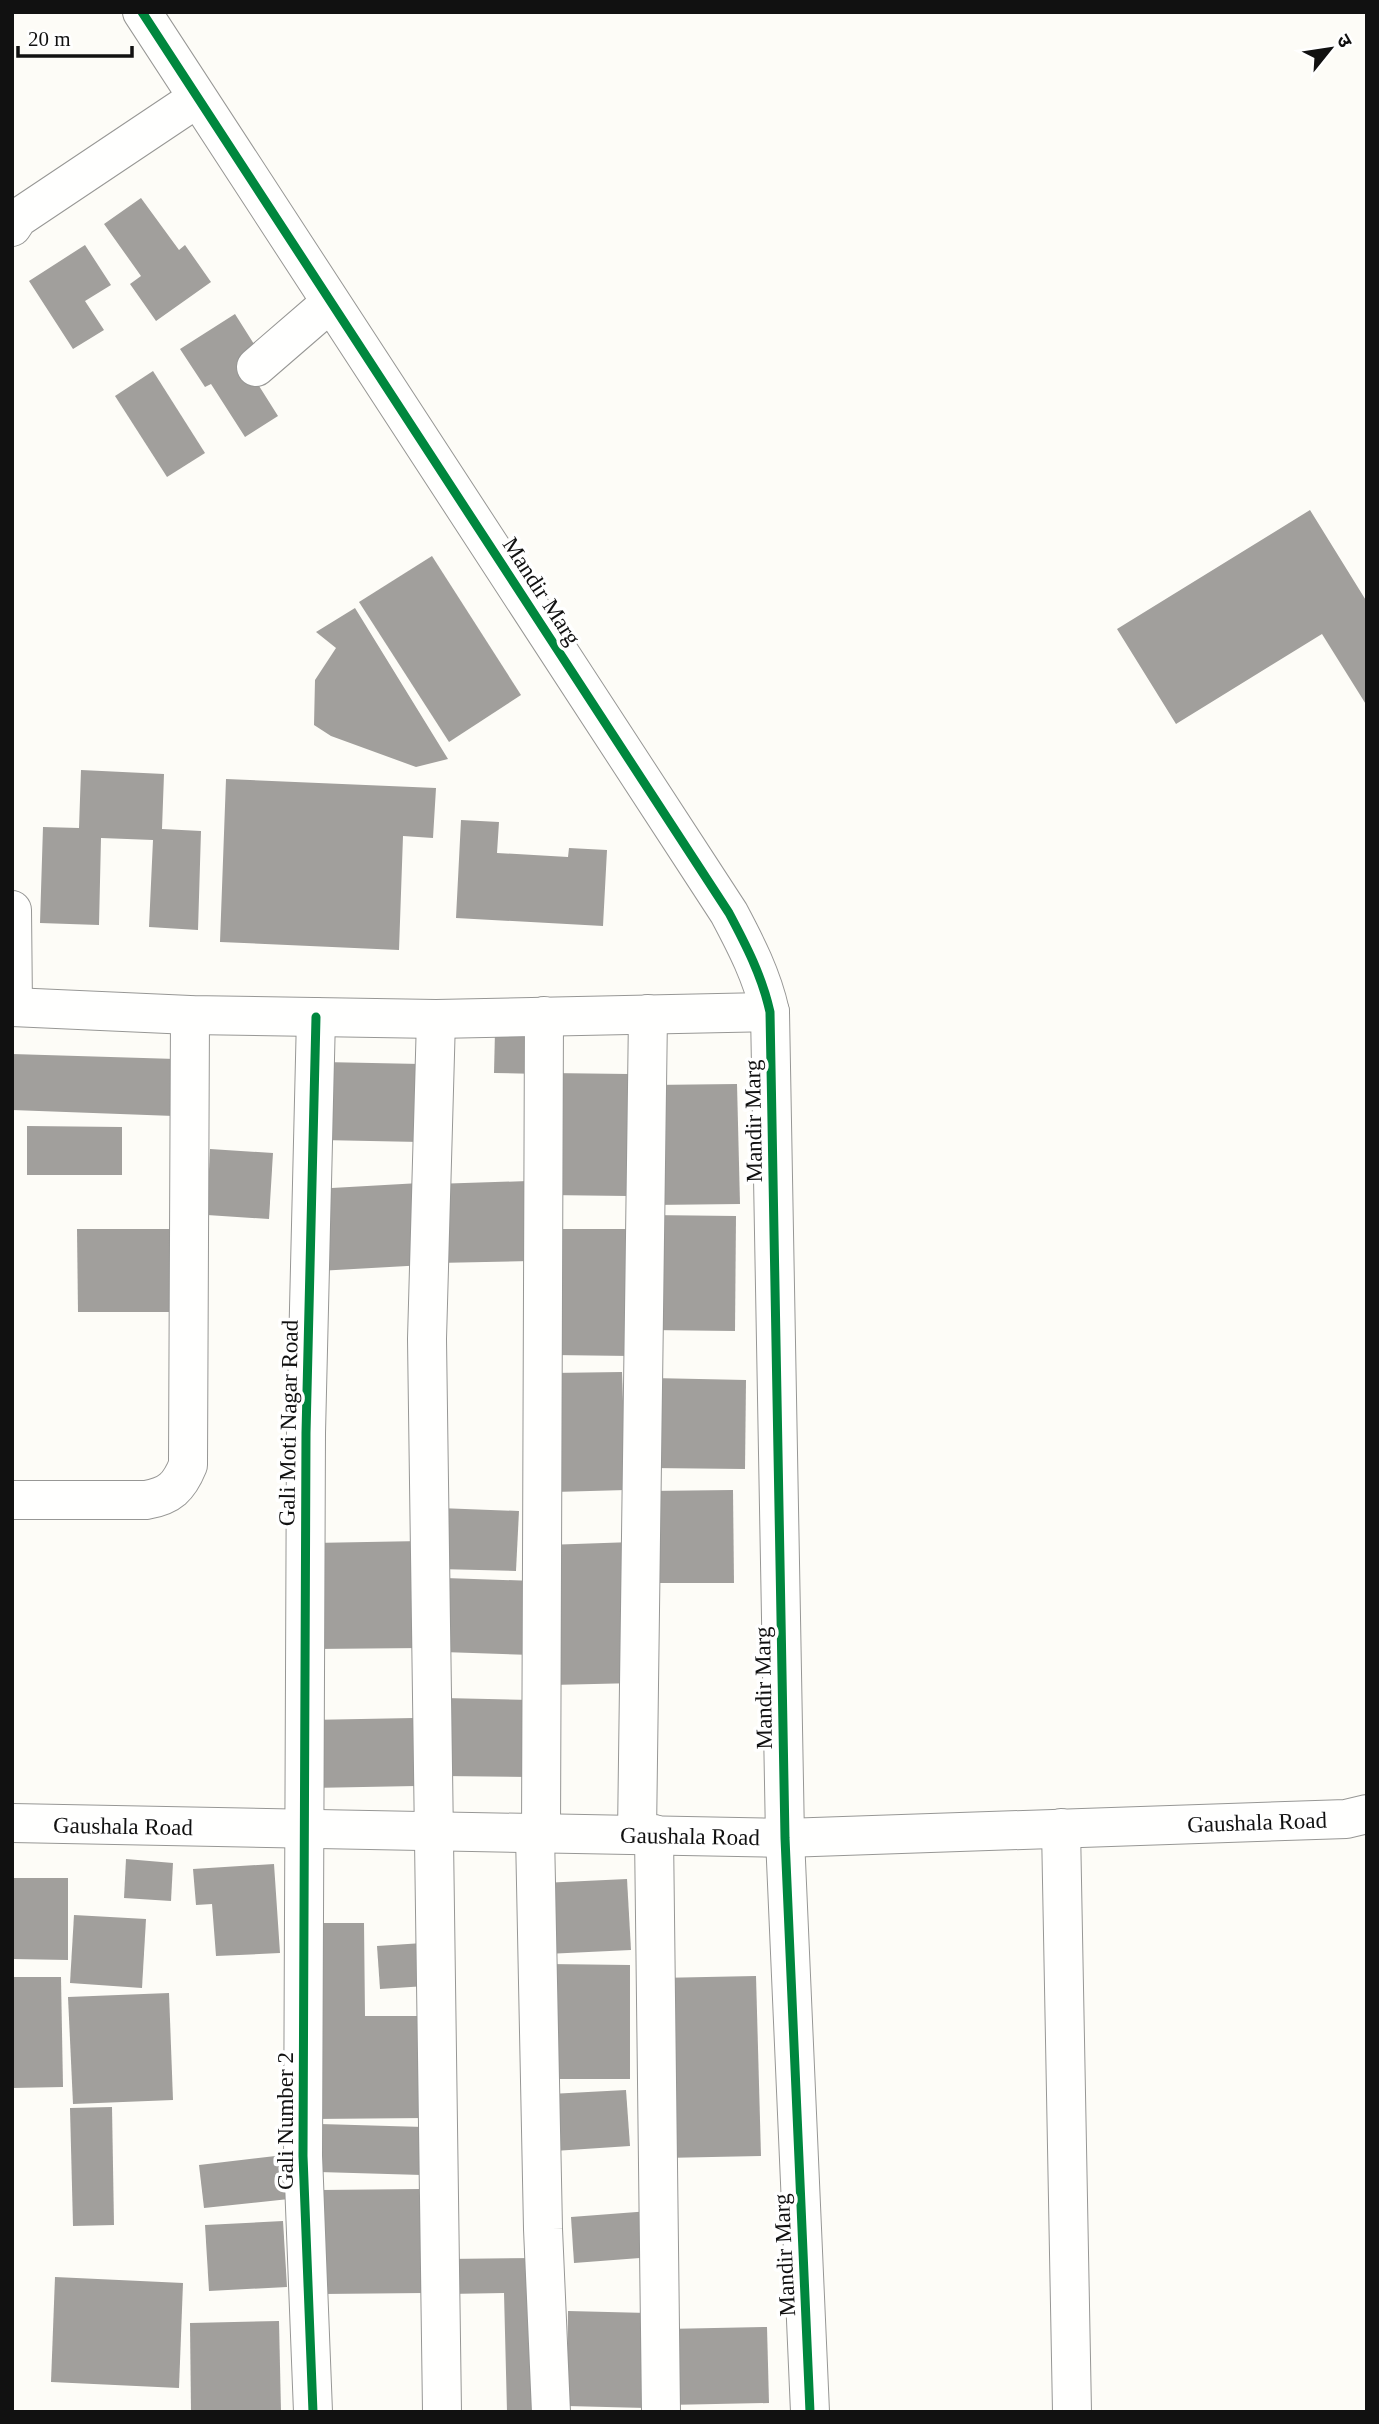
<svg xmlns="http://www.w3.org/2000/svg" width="1379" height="2424" viewBox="0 0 1379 2424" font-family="'Times New Roman','Noto Sans Devanagari',serif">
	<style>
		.building { fill: #a19f9c }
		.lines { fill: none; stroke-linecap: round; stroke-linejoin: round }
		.minor-casing { stroke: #979795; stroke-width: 40 }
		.minor { stroke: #fffffe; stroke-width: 38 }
		.cycleway-casing { stroke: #fff; stroke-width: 13 }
		.cycleway { stroke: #00873e; stroke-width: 9 }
		.labels { text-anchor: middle; stroke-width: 7; stroke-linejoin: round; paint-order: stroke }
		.street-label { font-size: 23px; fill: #111; stroke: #fff }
	</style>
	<rect width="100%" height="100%" fill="#fdfcf7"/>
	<!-- building -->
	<g class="building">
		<path d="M141 198 179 250 185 245 211 282 156 321 130 284 141 276 104 224Z"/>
		<path d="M85 245 111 285 85 301 104 330 73 349 29 281Z"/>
		<path d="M235 314 259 352 244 362 278 416 245 437 211 384 205 387 180 349Z"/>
		<path d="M153 371 205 453 167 477 115 396Z"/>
		<path d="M1310 510 1367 602V706L1322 634 1176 724 1117 629Z"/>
		<path d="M432 556 521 695 449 742 359 602Z"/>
		<path d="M355 608 448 759 416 767 331 736 314 725 315 680 336 648 316 632Z"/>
		<path d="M81 770 164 774 162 829 201 831 198 930 149 927 153 840 101 838 99 925 40 923 43 827 79 828Z"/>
		<path d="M226 779 436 788 433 838 403 836 399 950 220 942Z"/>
		<path d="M461 820 499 822 497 853 568 857 569 848 607 850 603 926 456 918Z"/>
		<path d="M495 1031H541L540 1074 494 1073Z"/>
		<path d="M12 1054 176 1059 174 1116 12 1110Z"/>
		<path d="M323 1062 421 1064 420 1142 321 1140Z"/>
		<path d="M549 1073 629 1074 628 1196 548 1195Z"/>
		<path d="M737 1084 740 1204 652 1205 650 1085Z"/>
		<path d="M27 1126 122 1127V1175H27Z"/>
		<path d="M210 1149 273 1153 269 1219 207 1215Z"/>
		<path d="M528 1181 530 1261 436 1263 434 1184Z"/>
		<path d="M420 1183 425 1265 318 1271 314 1189Z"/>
		<path d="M649 1215 736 1216 735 1331 649 1330Z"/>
		<path d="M77 1229H178V1312H78Z"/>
		<path d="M554 1229H632L631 1356 553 1355Z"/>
		<path d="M622 1372 626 1490 554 1492 551 1373Z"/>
		<path d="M652 1378 746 1380 745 1469 651 1468Z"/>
		<path d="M733 1490 734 1583H649L648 1491Z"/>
		<path d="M439 1508 519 1511 516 1571 438 1569Z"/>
		<path d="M422 1541 423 1648 314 1649 312 1543Z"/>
		<path d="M633 1542 637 1683 551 1685 546 1545Z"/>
		<path d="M445 1578 534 1581 532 1655 443 1652Z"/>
		<path d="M444 1698 531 1700 529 1777 443 1776Z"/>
		<path d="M414 1718 416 1786 310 1788 308 1720Z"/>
		<path d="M126 1859 173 1863 171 1901 124 1898Z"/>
		<path d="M274 1864 280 1953 216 1956 212 1904 196 1905 193 1869Z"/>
		<path d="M12 1878H68V1960L12 1959Z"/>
		<path d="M627 1879 631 1950 546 1954 542 1883Z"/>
		<path d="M74 1915 146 1919 142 1988 70 1983Z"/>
		<path d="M310 1923H364L365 2016H423L425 2118 313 2119Z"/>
		<path d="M423 1943 426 1986 380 1989 377 1946Z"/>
		<path d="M548 1964 630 1965V2079H547Z"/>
		<path d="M756 1976 761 2156 662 2158 657 1978Z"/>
		<path d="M12 1977H61L63 2087 12 2088Z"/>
		<path d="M169 1993 173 2100 73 2104 68 1997Z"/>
		<path d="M626 2090 630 2146 554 2151 550 2094Z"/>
		<path d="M112 2107 114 2225 73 2226 70 2108Z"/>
		<path d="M320 2124 424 2127 422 2175 319 2172Z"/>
		<path d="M284 2155 289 2199 204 2208 199 2165Z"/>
		<path d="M422 2189 424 2293 323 2294 321 2190Z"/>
		<path d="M650 2211 653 2257 574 2263 571 2217Z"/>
		<path d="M283 2221 287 2287 209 2291 205 2225Z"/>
		<path d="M538 2258 542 2412H507L504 2293 448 2294 447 2259Z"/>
		<path d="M55 2277 183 2283 179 2388 51 2382Z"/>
		<path d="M568 2311 648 2313 646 2408 567 2406Z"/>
		<path d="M279 2321 281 2412H191L190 2323Z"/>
		<path d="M767 2327 769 2403 667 2405 665 2329Z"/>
	</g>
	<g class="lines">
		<!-- minor casing -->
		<g class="minor-casing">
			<g id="minor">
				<path d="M142 12 729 913C746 945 762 976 770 1012L785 1838 810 2412"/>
				<path d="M12 227 18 218 196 99"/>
				<path d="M256 367 330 303"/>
				<path d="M12 910 13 1007"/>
				<path d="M12 1007 190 1015 436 1019 770 1012"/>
				<path d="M436 1019 427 1339 442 2412"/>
				<path d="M12 1500H146C170 1496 179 1487 188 1465L190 1015"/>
				<path d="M12 1823 785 1838 1346 1819 1367 1814"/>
				<path d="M1061 1828 1072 2412"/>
				<path d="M535 1834 543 2229 551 2412"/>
				<path d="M541 1834 544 1016"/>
				<path d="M637 1834 648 1014"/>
				<path d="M654 1834 661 2412"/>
				<path d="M313 2412 303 2156 306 1433 316 1017"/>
			</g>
		</g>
		<!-- minor -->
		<use href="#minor" class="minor"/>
		<!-- cycleway casing -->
		<g class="cycleway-casing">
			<g id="cycleway">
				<path d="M142 12 729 913C746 945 762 976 770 1012L785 1838 810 2412"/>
				<path d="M313 2412 303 2156 306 1433 316 1017"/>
			</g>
		</g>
		<!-- cycleway -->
		<use href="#cycleway" class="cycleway"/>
	</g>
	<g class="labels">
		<!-- street labels -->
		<g class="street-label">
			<text transform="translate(542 591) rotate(57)" y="8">Mandir Marg</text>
			<text transform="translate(753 1121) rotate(-91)" y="8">Mandir Marg</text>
			<text transform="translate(288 1423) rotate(-89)" y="8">Gali Moti Nagar Road</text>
			<text transform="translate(763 1688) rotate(-91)" y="8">Mandir Marg</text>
			<text transform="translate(1257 1822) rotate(-2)" y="8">Gaushala Road</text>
			<text transform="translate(123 1826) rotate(1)" y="8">Gaushala Road</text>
			<text transform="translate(690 1836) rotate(1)" y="8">Gaushala Road</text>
			<text transform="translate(285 2121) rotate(-90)" y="8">Gali Number 2</text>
			<text transform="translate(784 2255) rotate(-93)" y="8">Mandir Marg</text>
		</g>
	</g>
	<!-- border -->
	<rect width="1379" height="2424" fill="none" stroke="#111111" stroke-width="28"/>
	<!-- north arrow -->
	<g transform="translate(1330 49) rotate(60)" stroke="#ffffff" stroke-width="5" paint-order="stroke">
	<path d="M0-5L12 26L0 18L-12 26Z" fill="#111111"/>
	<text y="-10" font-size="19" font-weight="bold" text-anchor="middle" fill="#111111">उ</text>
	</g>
	<!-- scale -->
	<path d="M18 46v10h114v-10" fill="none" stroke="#111111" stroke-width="3.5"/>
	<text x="28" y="46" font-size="21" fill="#111111" stroke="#ffffff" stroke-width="5" paint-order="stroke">20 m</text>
</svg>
